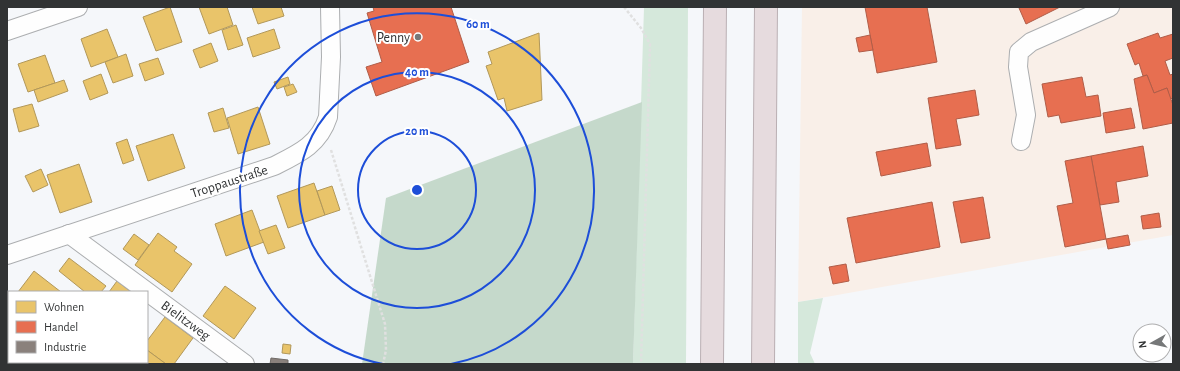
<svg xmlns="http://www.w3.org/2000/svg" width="1180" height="371" viewBox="0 0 1180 371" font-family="'Alegreya Sans',sans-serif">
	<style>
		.commercial { fill: #f9efe8 }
		.green { fill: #d5e8db }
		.forest { fill: #c5d9cb }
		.homes { fill: #e9c46a; stroke: #b2985a }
		.shops { fill: #e76f51; stroke: #b05d48 }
		.industry { fill: #8a817c; stroke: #6f6a66 }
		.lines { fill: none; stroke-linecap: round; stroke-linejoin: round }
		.minor-casing { stroke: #acaeb0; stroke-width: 20 }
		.motorway-casing { stroke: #baafb3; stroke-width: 24 }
		.path { stroke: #e0e0e0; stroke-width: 2.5; stroke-dasharray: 3 2; stroke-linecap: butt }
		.minor { stroke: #fefefe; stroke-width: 18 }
		.motorway { stroke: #e6dbde; stroke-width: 22 }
		.ring { fill: none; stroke: #1d4ed8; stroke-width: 2 }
		.poi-dot { fill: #767879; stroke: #fff; stroke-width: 1.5 }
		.labels { text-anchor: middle; stroke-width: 4; stroke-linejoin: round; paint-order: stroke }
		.poi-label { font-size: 14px; fill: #313334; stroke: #fff; text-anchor: end }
		.street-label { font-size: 14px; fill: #313334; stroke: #fff }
		.centre { fill: #1d4ed8; stroke: #fff; stroke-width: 2 }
		.ring-label { font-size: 12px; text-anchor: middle; font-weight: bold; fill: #1d4ed8; stroke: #fff; stroke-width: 4; stroke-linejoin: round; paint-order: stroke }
	</style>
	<rect width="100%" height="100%" fill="#f5f7fa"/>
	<!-- commercial -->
	<path class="commercial" d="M802 7H1173V235L798 302Z"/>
	<!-- green -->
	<g class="green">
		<path d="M644 7H688L686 364H633Z"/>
		<path d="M823 298 810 353 815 364H798V302Z"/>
	</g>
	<!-- forest -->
	<path class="forest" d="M642 102 633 364H362L386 198Z"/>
	<!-- homes -->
	<g class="homes">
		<path d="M170 7 182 42 156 51 143 17Z"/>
		<path d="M199 7H227L233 25 209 34Z"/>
		<path d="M252 7H281L284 16 258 24Z"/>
		<path d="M236 25 243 45 228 50 222 30Z"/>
		<path d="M107 29 118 57 91 67 81 39Z"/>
		<path d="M274 29 280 48 253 57 247 38Z"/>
		<path d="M539 33 542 100 507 111 504 98 498 100 486 66 492 64 488 52Z"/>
		<path d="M211 43 218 61 200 68 193 50Z"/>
		<path d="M126 54 133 76 113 83 105 62Z"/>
		<path d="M45 55 55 83 28 92 18 64Z"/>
		<path d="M158 58 164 74 145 81 139 64Z"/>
		<path d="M101 74 108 93 90 100 83 81Z"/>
		<path d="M288 77 290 84 277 89 274 82Z"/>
		<path d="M64 80 68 91 38 102 34 90Z"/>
		<path d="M293 84 297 92 287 96 284 87Z"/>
		<path d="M32 104 39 126 19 132 13 109Z"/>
		<path d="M258 107 270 144 238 154 227 118Z"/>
		<path d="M223 108 229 128 214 132 208 113Z"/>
		<path d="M173 134 185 168 148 181 136 146Z"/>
		<path d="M127 139 134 160 123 164 116 143Z"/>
		<path d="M79 164 92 202 60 213 47 175Z"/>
		<path d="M41 169 48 185 33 192 25 176Z"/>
		<path d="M314 183 325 215 288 228 277 196Z"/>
		<path d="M332 186 340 210 325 215 317 191Z"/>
		<path d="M252 210 264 242 226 256 215 224Z"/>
		<path d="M276 225 285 248 268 254 259 231Z"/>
		<path d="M158 233 177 247 174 251 192 264 172 292 135 265Z"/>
		<path d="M134 234 149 245 138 260 123 249Z"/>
		<path d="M69 258 106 286 101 292H85L59 271Z"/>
		<path d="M34 271 61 292H18Z"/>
		<path d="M117 281 131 292H109Z"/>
		<path d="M225 286 256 308 234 339 203 316Z"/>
		<path d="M165 317 193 338 174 364H166L147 350V341Z"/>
		<path d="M283 344 291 345 290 354 282 353Z"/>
		<path d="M147 350 166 364H130L132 362H147Z"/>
	</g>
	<!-- shops -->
	<g class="shops">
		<path d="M373 7H451L469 62 376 96 366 67 382 62 367 13 374 11Z"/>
		<path d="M865 7H927L937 62 877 73Z"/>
		<path d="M1021 7H1060L1026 24 1019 8Z"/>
		<path d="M1158 33 1160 38 1173 34V58L1165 61 1170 75 1173 74V98L1170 99 1167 88 1154 93 1147 75 1143 76 1139 63 1135 65 1127 44Z"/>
		<path d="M870 35 873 50 859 52 856 38Z"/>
		<path d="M1147 75 1154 93 1167 88 1173 105V123L1143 129 1134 79Z"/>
		<path d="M1082 77 1086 97 1098 95 1101 116 1061 123 1059 115 1048 117 1042 84Z"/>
		<path d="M975 90 979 115 956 119 961 145 936 149 928 98Z"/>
		<path d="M1131 108 1135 128 1106 133 1103 113Z"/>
		<path d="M927 143 931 166 881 176 876 152Z"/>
		<path d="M1143 146 1148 176 1116 182 1119 202 1100 205 1091 156Z"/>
		<path d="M1091 156 1106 239 1065 247 1057 206 1073 203 1065 161Z"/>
		<path d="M983 197 990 238 961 243 953 202Z"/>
		<path d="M932 202 940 247 856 263 847 218Z"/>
		<path d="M1159 213 1161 227 1143 229 1141 216Z"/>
		<path d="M1128 235 1130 245 1108 249 1106 239Z"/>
		<path d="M846 264 849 281 833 284 829 267Z"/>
	</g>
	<!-- industry -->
	<path class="industry" d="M271 358 288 360V364H270Z"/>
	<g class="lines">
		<!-- minor casing -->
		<g class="minor-casing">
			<g id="minor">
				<path d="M7 31 78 7"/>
				<path d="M1021 141 1026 115 1018 67 1019 52 1031 42 1110 7"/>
				<path d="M69 234 245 364"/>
				<path d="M7 255 274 166C298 154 319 145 328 117L331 57 330 7"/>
				<path d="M7 320 9 322"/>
				<path d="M63 362 65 364"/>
			</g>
		</g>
		<!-- motorway casing -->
		<g class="motorway-casing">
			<g id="motorway">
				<path d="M712 364 715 7"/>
				<path d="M763 364 766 7"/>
			</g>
		</g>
		<!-- path -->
		<g class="path">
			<path d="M624 7 641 28 650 44 641 364"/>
			<path d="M331 150 385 324 386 350 383 364"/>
		</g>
		<!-- minor -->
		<use href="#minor" class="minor"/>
		<!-- motorway -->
		<use href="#motorway" class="motorway"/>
	</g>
	<!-- distance rings -->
	<g class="ring">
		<circle cx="417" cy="190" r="59"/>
		<circle cx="417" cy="190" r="118"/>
		<path d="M383 364A177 177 0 1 1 451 364"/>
	</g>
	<!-- markers -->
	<circle class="poi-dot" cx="418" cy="37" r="4"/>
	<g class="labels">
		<!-- poi labels -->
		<g class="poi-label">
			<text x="410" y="42">Penny</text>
		</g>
		<!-- street labels -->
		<g class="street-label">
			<text transform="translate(229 181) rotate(-18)" y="5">Troppaustraße</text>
			<text transform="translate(186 320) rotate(36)" y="5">Bielitzweg</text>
		</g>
	</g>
	<circle cx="417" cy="190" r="6" class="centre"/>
	<g class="ring-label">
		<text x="478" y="28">60 m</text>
		<text x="417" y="76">40 m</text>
		<text x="417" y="135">20 m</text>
	</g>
	<!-- border -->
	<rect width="1180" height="371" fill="none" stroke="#313334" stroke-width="16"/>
	<!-- legend -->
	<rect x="8" y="291" width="140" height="72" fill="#ffffff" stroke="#adadae"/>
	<rect x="16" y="301" width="20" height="12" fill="#e9c46a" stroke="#adadae"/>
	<text x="44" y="311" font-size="12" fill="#313334">Wohnen</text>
	<rect x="16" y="321" width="20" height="12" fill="#e76f51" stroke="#adadae"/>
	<text x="44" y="331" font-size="12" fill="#313334">Handel</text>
	<rect x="16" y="341" width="20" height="12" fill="#8a817c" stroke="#adadae"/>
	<text x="44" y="351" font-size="12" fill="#313334">Industrie</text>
	<!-- north arrow -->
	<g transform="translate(1152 343) rotate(262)"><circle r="19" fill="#ffffff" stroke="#adadae"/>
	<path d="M0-3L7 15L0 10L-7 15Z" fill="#767879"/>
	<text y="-6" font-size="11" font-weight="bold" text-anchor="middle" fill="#313334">N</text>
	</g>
</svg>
